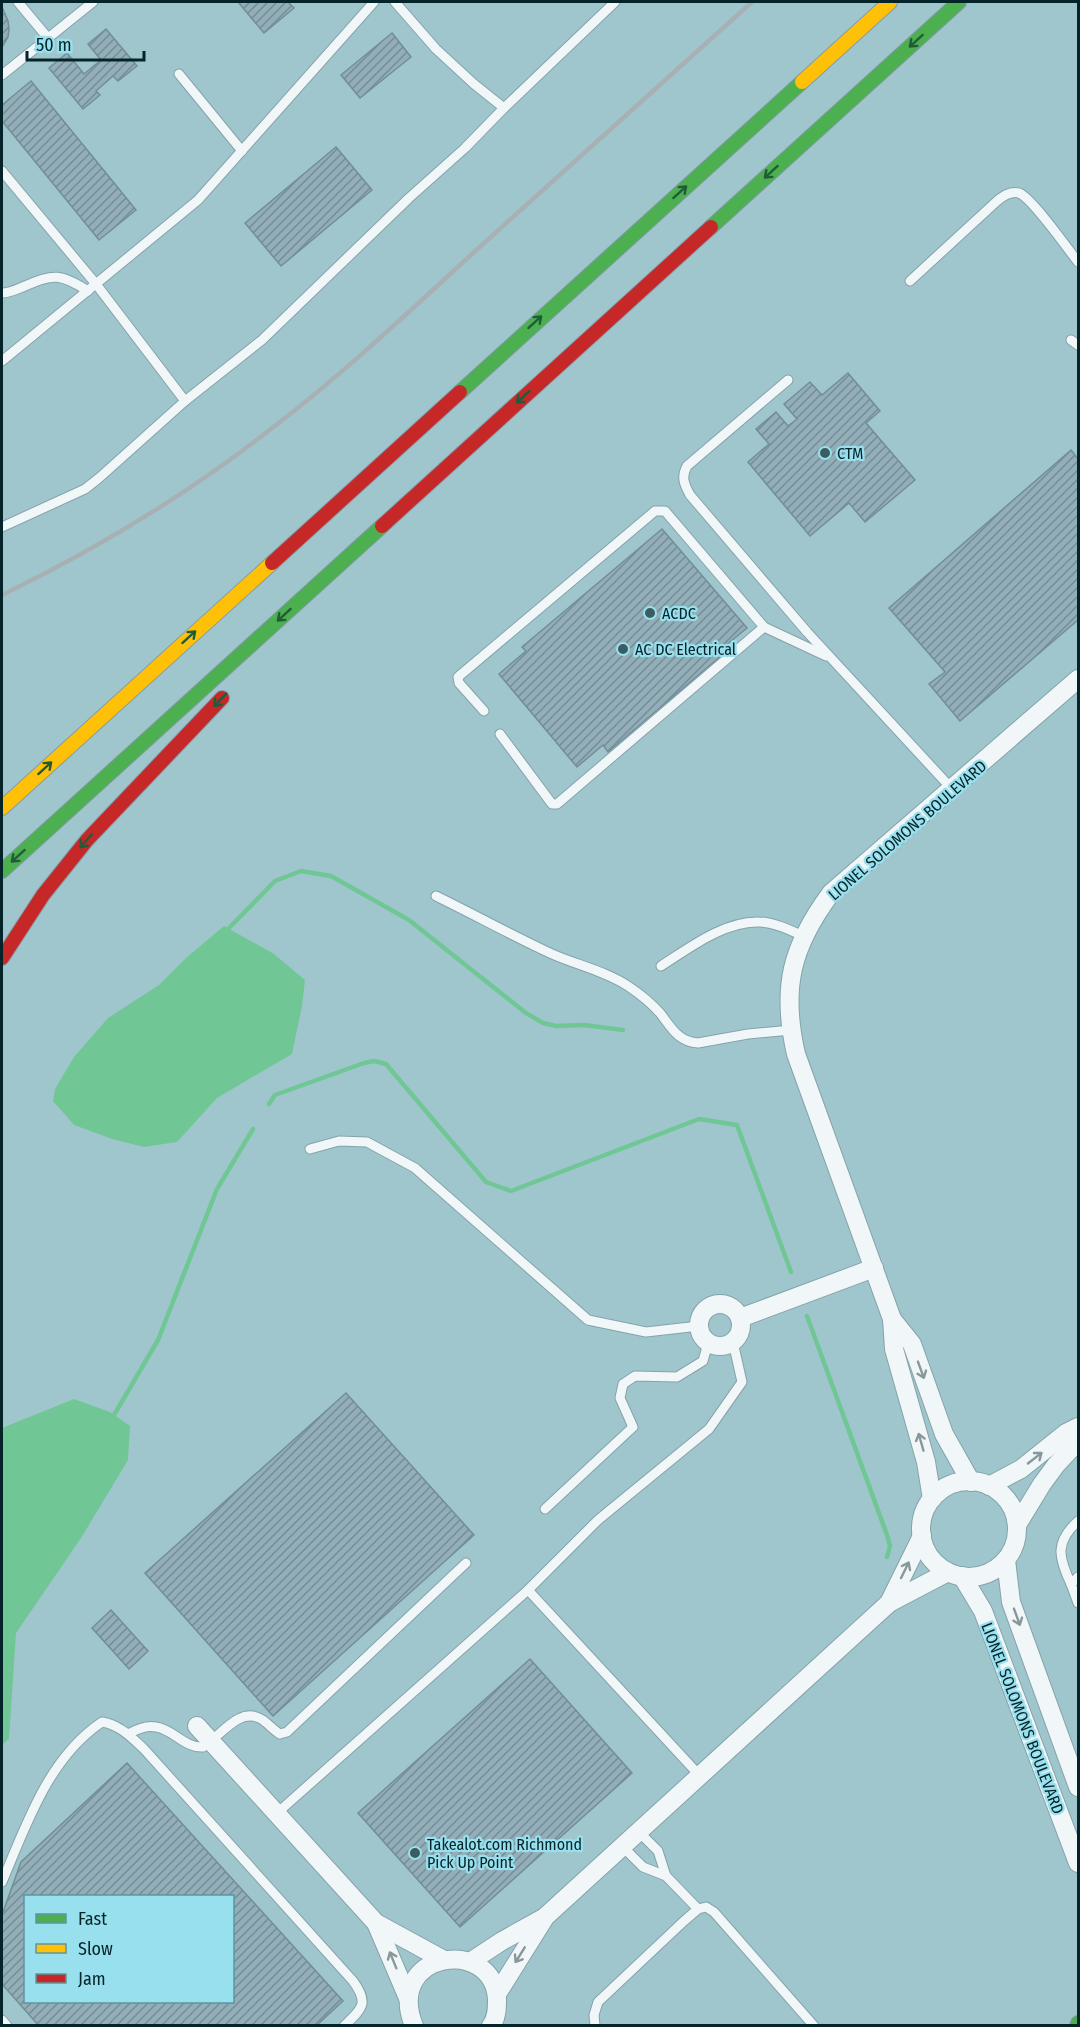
<svg xmlns="http://www.w3.org/2000/svg" width="1080" height="2027" viewBox="0 0 1080 2027" font-family="'Fira Sans Condensed',sans-serif">
	<style>
		.water { fill: #70c795 }
		.lines { fill: none; stroke-linecap: round; stroke-linejoin: round }
		.stream { stroke: #70c795; stroke-width: 4.5 }
		.building { fill: url(#building-hatch); stroke: #728e97; stroke-width: 1.5; fill-rule: evenodd }
		.lane-casing { stroke: #84a3a9; stroke-width: 11 }
		.street-casing { stroke: #84a3a9; stroke-width: 20 }
		.fast-casing { stroke: #849baa; stroke-width: 16 }
		.slow-casing { stroke: #849baa; stroke-width: 16 }
		.jam-casing { stroke: #849baa; stroke-width: 16 }
		.lane { stroke: #f1f6f8; stroke-width: 9 }
		.street { stroke: #f1f6f8; stroke-width: 18 }
		.fast { stroke: #4caf50; stroke-width: 14 }
		.slow { stroke: #ffc107; stroke-width: 14 }
		.jam { stroke: #c62828; stroke-width: 14 }
		.rail { stroke: #a7b0b2; stroke-width: 4.5 }
		.oneway { stroke: #215c39 }
		.oneway2 { stroke: #87989b }
		.poi-dot { fill: #3b5d62; stroke: #99e0ee; stroke-width: 2 }
		.labels { text-anchor: middle; stroke-width: 4.5; stroke-linejoin: round; paint-order: stroke }
		.poi-label { font-size: 16px; fill: #052429; stroke: #99e0ee; text-anchor: start }
		.street-label { font-size: 16px; fill: #052429; stroke: #99e0ee }
	</style>
	<defs>
		<pattern id="building-hatch" width="6" height="6" patternUnits="userSpaceOnUse" patternTransform="scale(1.5)"><rect width="6" height="6" fill="#92aeb8"/><path d="M-1 1l2-2M0 6l6-6M5 7l2-2" fill="none" stroke="#758d96"/></pattern>
	</defs>
	<rect width="100%" height="100%" fill="#a0c6cd"/>
	<!-- water -->
	<g class="water">
		<path d="M224 926 274 954 305 980 302 1006 292 1054 217 1098 177 1142 144 1147 112 1139 74 1125 53 1101 55 1089 74 1057 108 1018 159 985 186 958Z"/>
		<path d="M74 1399 110 1412 130 1426 128 1460 81 1538 16 1633 9 1739 2 1745V1428Z"/>
	</g>
	<g class="lines">
		<!-- stream -->
		<g class="stream">
			<path d="M229 928 275 881 301 871 331 876 409 920 526 1013 543 1023 556 1026 584 1025 623 1030"/>
			<path d="M269 1104 275 1095 364 1063 374 1061 386 1064 486 1182 511 1191 699 1119 737 1125 791 1272"/>
			<path d="M807 1316 887 1535 890 1546 887 1557"/>
			<path d="M110 1418 114 1415 158 1340 217 1189 253 1129"/>
		</g>
	</g>
	<!-- building -->
	<g class="building">
		<path d="M238 2H288L294 8 264 33Z"/>
		<path d="M2 7 8 21 9 29 8 37 2 47Z"/>
		<path d="M106 29 137 66 118 81 113 76 96 91 100 95 83 109 49 68 67 53 84 74 101 60 88 44Z"/>
		<path d="M392 33 411 57 360 98 341 75Z"/>
		<path d="M31 81 136 210 99 240 2 121V105Z"/>
		<path d="M336 147 372 190 281 266 245 223Z"/>
		<path d="M848 373 880 411 866 423 915 480 865 522 849 503 810 536 748 462 769 444 756 429 776 412 788 426 797 419 784 404 810 382 822 395Z"/>
		<path d="M1071 450 1078 459V620L960 721 929 684 945 672 889 608Z"/>
		<path d="M662 529 747 628 719 651 722 655 608 752 603 745 577 767 499 674 526 651 522 647Z"/>
		<path d="M346 1393 474 1535 273 1716 145 1573Z"/>
		<path d="M111 1610 148 1651 129 1669 92 1628Z"/>
		<path d="M530 1659 632 1773 460 1927 358 1813Z"/>
		<path d="M127 1763 343 2001 316 2026H39L2 1984V1915L21 1862ZM26 1896H232V2002H26Z"/>
	</g>
	<g class="lines">
		<!-- lane casing -->
		<g class="lane-casing">
			<g id="lane">
				<path d="M18 2 48 38"/>
				<path d="M395 2 436 49 474 84 504 108 615 2"/>
				<path d="M179 74 242 151"/>
				<path d="M2 75 93 2"/>
				<path d="M2 171 96 284 185 401"/>
				<path d="M910 281 997 201C1003 196 1010 191 1019 193 1032 198 1068 249 1078 262"/>
				<path d="M2 293C10 293 17 289 25 286 53 273 62 274 88 291"/>
				<path d="M1071 340 1078 345"/>
				<path d="M2 361 198 200 374 2"/>
				<path d="M788 380 687 466C681 477 684 484 690 495L807 632 952 789"/>
				<path d="M2 527 85 489 99 478 185 401 262 340 409 198 465 148 504 108"/>
				<path d="M484 711 459 683 458 677 655 511H665L764 627 826 656"/>
				<path d="M500 734 552 804H557L764 627"/>
				<path d="M436 896C475 915 513 936 552 954 577 965 605 971 628 986 640 994 651 1003 660 1013 671 1027 678 1042 698 1043L748 1034 791 1030"/>
				<path d="M661 966C689 948 724 921 759 922 773 922 790 930 803 936"/>
				<path d="M310 1149 339 1141 367 1142 415 1168 588 1320 646 1332 699 1326"/>
				<path d="M545 1509 633 1427 620 1398 623 1384 635 1376 677 1377 703 1361 708 1343"/>
				<path d="M1078 1521C1055 1542 1058 1557 1071 1584L1078 1577"/>
				<path d="M1071 1584 1078 1603"/>
				<path d="M528 1590 598 1520 709 1429 742 1382 733 1342"/>
				<path d="M128 1734C136 1730 146 1725 156 1727 173 1729 184 1748 203 1747 220 1737 239 1706 261 1719 268 1723 273 1730 280 1734L287 1732 466 1563"/>
				<path d="M276 1814 528 1590 701 1777"/>
				<path d="M639 1832 658 1851 666 1876 698 1909"/>
				<path d="M623 1847 643 1867 666 1876"/>
				<path d="M2 1882C26 1826 48 1758 102 1722 120 1725 131 1737 144 1749L353 1981C369 2003 363 2008 344 2026"/>
				<path d="M2 2020 7 2026"/>
				<path d="M595 2026 594 2015 598 2002 684 1921 698 1909 706 1907 714 1912 814 2026"/>
			</g>
		</g>
		<!-- street casing -->
		<g class="street-casing">
			<g id="street">
				<circle cx="720" cy="1325" r="21"/>
				<path d="M740 1318 874 1268"/>
				<path d="M892 1319 912 1344 944 1434 971 1482"/>
				<circle cx="969" cy="1529" r="48"/>
				<path d="M989 1486 1021 1469 1066 1433 1078 1427"/>
				<path d="M932 1499 926 1462 894 1349 892 1319 796 1054C781 988 791 947 831 893L1078 679"/>
				<path d="M1017 1525 1042 1484 1056 1465 1078 1441"/>
				<path d="M1006 1560 1011 1602 1078 1787"/>
				<path d="M962 1576 983 1611 1078 1863"/>
				<path d="M889 1603 922 1536"/>
				<path d="M197 1726 376 1923 442 1959"/>
				<path d="M376 1923 408 1998"/>
				<path d="M470 1962 502 1941 545 1917 889 1603 948 1572"/>
				<path d="M497 1994 544 1919"/>
				<path d="M414 2026C384 1951 493 1936 497 1999 497 2008 497 2018 491 2026"/>
			</g>
		</g>
		<!-- fast casing -->
		<g class="fast-casing">
			<g id="fast">
				<path d="M711 227 959 2"/>
				<path d="M460 392 802 82"/>
				<path d="M2 871 382 526"/>
				<path d="M1077 2026 1078 2023"/>
			</g>
		</g>
		<!-- slow casing -->
		<g class="slow-casing">
			<g id="slow">
				<path d="M802 82 890 2"/>
				<path d="M2 808 272 563"/>
			</g>
		</g>
		<!-- jam casing -->
		<g class="jam-casing">
			<g id="jam">
				<path d="M382 526 711 227"/>
				<path d="M272 563 460 392"/>
				<path d="M2 958 43 895 87 840 222 698"/>
			</g>
		</g>
		<!-- lane -->
		<use href="#lane" class="lane"/>
		<!-- street -->
		<use href="#street" class="street"/>
		<!-- fast -->
		<use href="#fast" class="fast"/>
		<!-- slow -->
		<use href="#slow" class="slow"/>
		<!-- jam -->
		<use href="#jam" class="jam"/>
		<!-- rail -->
		<path class="rail" d="M2 595C99 548 191 492 276 425 349 369 415 306 483 244 573 163 662 83 752 2"/>
	</g>
	<!-- one-way arrows -->
	<defs><path id="oneway-shaft" d="M-6 0H5M1.5-3L5.5 0L1.5 3" fill="none" stroke-width="1.6" stroke-linecap="round" stroke-linejoin="round" transform="scale(1.5)"/></defs>
	<g class="oneway">
		<use href="#oneway-shaft" transform="translate(916 41) rotate(138)"/>
		<use href="#oneway-shaft" transform="translate(771 172) rotate(138)"/>
		<use href="#oneway-shaft" transform="translate(680 192) rotate(-42)"/>
		<use href="#oneway-shaft" transform="translate(535 322) rotate(-42)"/>
		<use href="#oneway-shaft" transform="translate(523 397) rotate(138)"/>
		<use href="#oneway-shaft" transform="translate(284 615) rotate(138)"/>
		<use href="#oneway-shaft" transform="translate(189 637) rotate(-42)"/>
		<use href="#oneway-shaft" transform="translate(220 700) rotate(134)"/>
		<use href="#oneway-shaft" transform="translate(45 768) rotate(-42)"/>
		<use href="#oneway-shaft" transform="translate(86 841) rotate(131)"/>
		<use href="#oneway-shaft" transform="translate(18 856) rotate(138)"/>
	</g>
	<g class="oneway2">
		<use href="#oneway-shaft" transform="translate(921 1370) rotate(70)"/>
		<use href="#oneway-shaft" transform="translate(921 1442) rotate(-106)"/>
		<use href="#oneway-shaft" transform="translate(1035 1458) rotate(-38)"/>
		<use href="#oneway-shaft" transform="translate(905 1570) rotate(-64)"/>
		<use href="#oneway-shaft" transform="translate(1017 1617) rotate(70)"/>
		<use href="#oneway-shaft" transform="translate(520 1955) rotate(122)"/>
		<use href="#oneway-shaft" transform="translate(393 1960) rotate(-112)"/>
	</g>
	<!-- markers -->
	<g class="poi-dot">
		<circle cx="825" cy="453" r="6"/>
		<circle cx="650" cy="613" r="6"/>
		<circle cx="623" cy="649" r="6"/>
		<circle cx="415" cy="1853" r="6"/>
	</g>
	<g class="labels">
		<!-- poi labels -->
		<g class="poi-label">
			<text x="837" y="459">CTM</text>
			<text x="662" y="619">ACDC</text>
			<text x="635" y="655">AC DC Electrical</text>
			<text x="427" y="1850">Takealot.com Richmond<tspan x="427" dy="18">Pick Up Point</tspan></text>
		</g>
		<!-- street labels -->
		<g class="street-label">
			<text transform="translate(907 830) rotate(-41)" y="6">LIONEL SOLOMONS BOULEVARD</text>
			<text transform="translate(1023 1718) rotate(69)" y="6">LIONEL SOLOMONS BOULEVARD</text>
		</g>
	</g>
	<!-- border -->
	<rect width="1080" height="2027" fill="none" stroke="#052429" stroke-width="6"/>
	<!-- legend -->
	<rect x="24" y="1895" width="210" height="108" fill="#99e0ee" stroke="#5e959f" stroke-width="1.5"/>
	<rect x="36" y="1914" width="30" height="9" fill="#4caf50" stroke="#5e959f" stroke-width="1.5"/>
	<text x="78" y="1925" font-size="18" fill="#052429">Fast</text>
	<rect x="36" y="1944" width="30" height="9" fill="#ffc107" stroke="#5e959f" stroke-width="1.5"/>
	<text x="78" y="1955" font-size="18" fill="#052429">Slow</text>
	<rect x="36" y="1974" width="30" height="9" fill="#c62828" stroke="#5e959f" stroke-width="1.5"/>
	<text x="78" y="1985" font-size="18" fill="#052429">Jam</text>
	<!-- scale -->
	<path d="M27 51v9h117v-9" fill="none" stroke="#052429" stroke-width="3"/>
	<text x="36" y="51" font-size="18" fill="#052429" stroke="#99e0ee" stroke-width="4.5" paint-order="stroke">50 m</text>
</svg>
